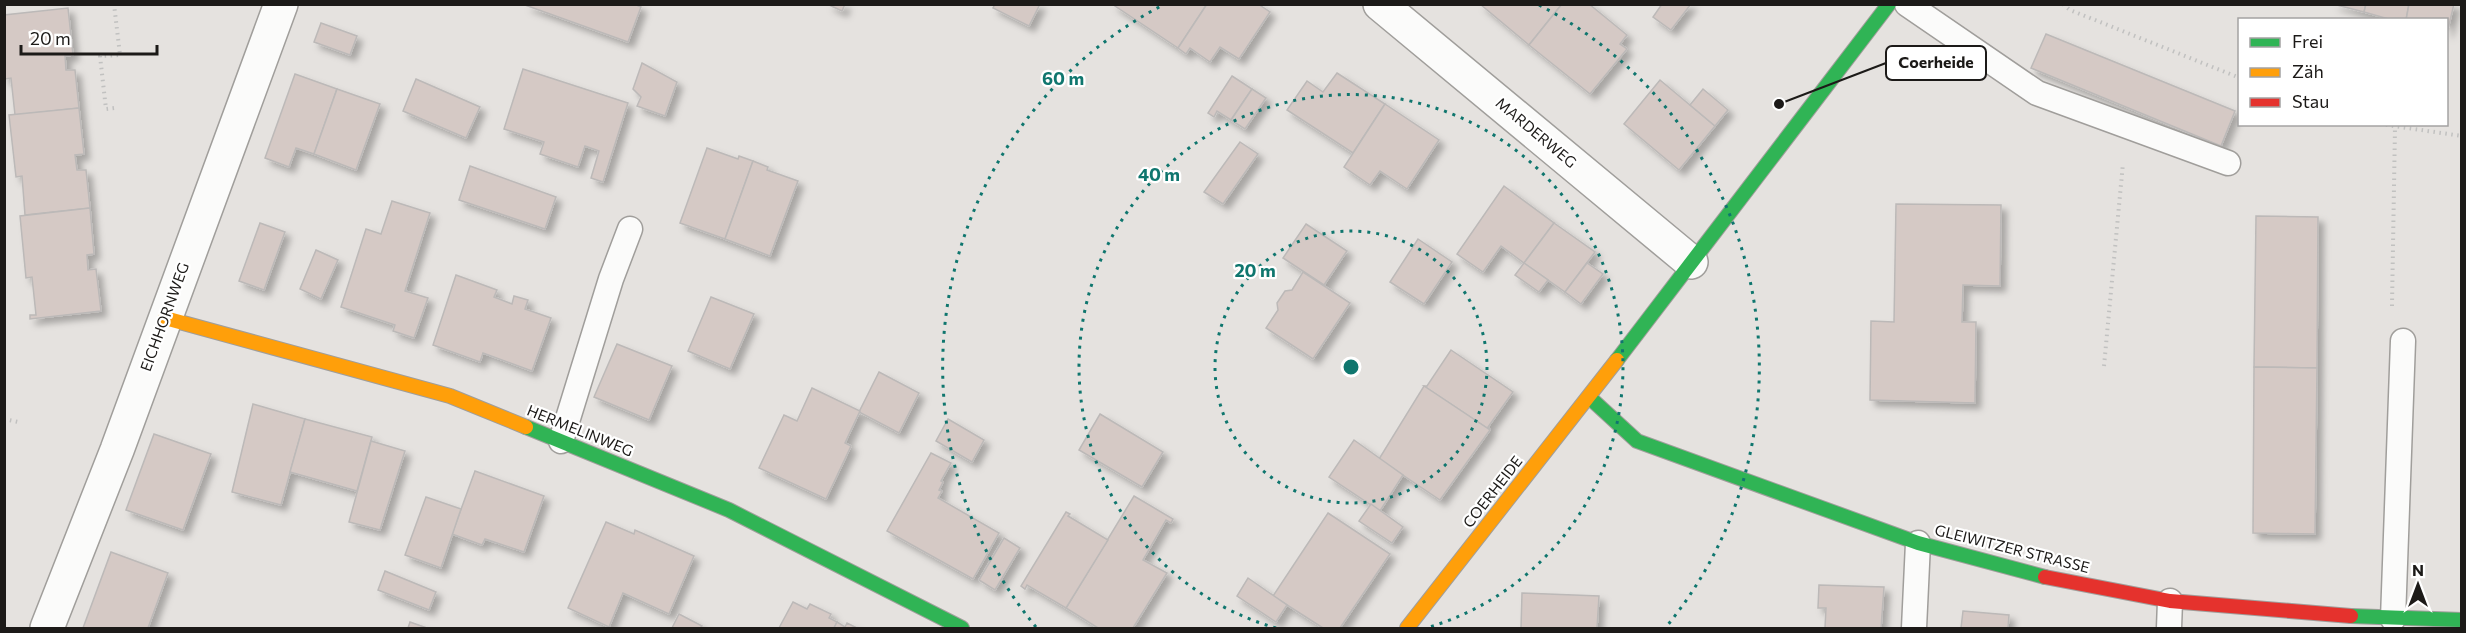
<svg xmlns="http://www.w3.org/2000/svg" width="2466" height="633" viewBox="0 0 2466 633" font-family="Commissioner,sans-serif">
	<style>
		.building { fill: #d5c9c5; stroke: #bcb9b8; stroke-width: 1.5; filter: url(#shadow) }
		.lines { fill: none; stroke-linecap: round; stroke-linejoin: round }
		.lane-casing { stroke: #a09e9b; stroke-width: 27 }
		.street-casing { stroke: #a09e9b; stroke-width: 36 }
		.fast-casing { stroke: #a09e9b; stroke-width: 16 }
		.slow-casing { stroke: #a09e9b; stroke-width: 16 }
		.jam-casing { stroke: #a09e9b; stroke-width: 16 }
		.path { stroke: #c1c1c0; stroke-width: 4; stroke-dasharray: 1.5 4.5; stroke-linecap: butt }
		.lane { stroke: #fbfbfa; stroke-width: 24 }
		.street { stroke: #fbfbfa; stroke-width: 33 }
		.fast { stroke: #30b455; stroke-width: 14 }
		.slow { stroke: #ff9f0a; stroke-width: 14 }
		.jam { stroke: #e5322d; stroke-width: 14 }
		.ring { fill: none; stroke: #0f766e; stroke-width: 3; stroke-dasharray: 3 6 }
		.labels { text-anchor: middle; stroke-width: 4.5; stroke-linejoin: round; paint-order: stroke }
		.street-label { font-size: 15px; fill: #1c1a18; stroke: #fff }
		.centre { fill: #0f766e; stroke: #fff; stroke-width: 3 }
		.ring-label { font-size: 18px; text-anchor: middle; font-weight: bold; fill: #0f766e; stroke: #fff; stroke-width: 4.5; stroke-linejoin: round; paint-order: stroke }
		.leader { fill: none; stroke: #1c1a18; stroke-width: 2 }
		.callout-dot { fill: #1c1a18; stroke: #fff; stroke-width: 2 }
		.callout { fill: #fff; stroke: #1c1a18; stroke-width: 2 }
		.callout-label { font-size: 16px; text-anchor: middle; font-weight: bold; fill: #1c1a18 }
	</style>
	<defs>
		<filter id="shadow"><feDropShadow dx="5.5" dy="5.5" stdDeviation="3" flood-color="#0004"/></filter>
	</defs>
	<rect width="100%" height="100%" fill="#e5e2df"/>
	<!-- building -->
	<g class="building">
		<path d="M634 4 641 7 628 42 525 5Z"/>
		<path d="M827 4H845L842 11Z"/>
		<path d="M995 4H1040L1029 26 993 8Z"/>
		<path d="M1112 4H1207L1178 48Z"/>
		<path d="M1207 4H1258L1270 12 1239 59 1220 47 1210 62 1190 48 1186 54 1178 48Z"/>
		<path d="M1480 4H1562L1529 45Z"/>
		<path d="M1562 4H1589L1627 35 1620 44 1627 49 1590 94 1529 45Z"/>
		<path d="M1662 4H1691L1671 30 1653 17Z"/>
		<path d="M2333 4H2366L2364 12Z"/>
		<path d="M2366 4H2409L2406 20H2392L2364 12Z"/>
		<path d="M2409 4H2454L2447 33 2446 20H2406Z"/>
		<path d="M68 8 73 55 65 56 66 70H75L79 108 15 115 11 78 5 79 4 72V15Z"/>
		<path d="M321 23 357 36 350 55 314 42Z"/>
		<path d="M2046 34 2235 111 2221 146 2031 68Z"/>
		<path d="M642 63 677 82 665 116 637 106 641 97 633 89Z"/>
		<path d="M523 69 628 103 603 182 591 178 599 151 585 146 578 167 540 154 544 142 504 129Z"/>
		<path d="M1337 73 1385 104 1353 153 1287 110 1307 81 1323 92Z"/>
		<path d="M295 74 337 89 314 154 296 148 289 167 265 158Z"/>
		<path d="M1232 76 1252 89 1231 120 1217 111 1214 117 1208 113Z"/>
		<path d="M416 79 480 107 466 138 403 111Z"/>
		<path d="M1660 80 1715 126 1679 170 1624 124Z"/>
		<path d="M337 89 380 104 356 170 314 154Z"/>
		<path d="M1252 89 1266 98 1245 129 1231 120Z"/>
		<path d="M1703 89 1728 110 1715 126 1690 105Z"/>
		<path d="M1385 104 1439 140 1407 189 1380 171 1370 185 1344 167Z"/>
		<path d="M79 108 84 154 75 155 77 170H86L90 208 25 215 22 176 16 177 9 115Z"/>
		<path d="M1240 142 1258 154 1223 204 1204 192Z"/>
		<path d="M707 148 738 159 739 156 753 161 725 239 680 223Z"/>
		<path d="M753 161 768 167 767 170 798 181 770 256 725 239Z"/>
		<path d="M470 166 556 197 545 229 459 200Z"/>
		<path d="M1504 186 1554 223 1524 263 1501 246 1483 272 1457 254Z"/>
		<path d="M392 201 430 213 405 291 428 298 414 338 393 331 395 325 341 307 366 229 381 234Z"/>
		<path d="M1896 204 2001 205 2000 286 1963 285 1962 322H1976L1975 403 1870 400 1871 321 1894 322Z"/>
		<path d="M90 208 94 254 87 255 88 270 96 269 101 311 30 319V315H36L32 277 26 278 20 216Z"/>
		<path d="M2256 216 2318 217 2317 368 2254 367Z"/>
		<path d="M260 223 285 232 264 290 239 281Z"/>
		<path d="M1554 223 1595 252 1565 292 1524 263Z"/>
		<path d="M1306 224 1347 251 1324 285 1283 258Z"/>
		<path d="M1418 239 1452 262 1424 304 1390 282Z"/>
		<path d="M316 250 338 260 321 299 300 289Z"/>
		<path d="M1524 263 1548 280 1539 292 1515 275Z"/>
		<path d="M1587 263 1603 274 1581 304 1565 292Z"/>
		<path d="M1303 272 1350 303 1313 359 1266 328 1278 310 1277 303 1285 291 1292 290Z"/>
		<path d="M456 275 497 290 494 297 512 304 514 296 528 300 525 309 551 318 532 371 483 353 480 362 433 345Z"/>
		<path d="M711 297 754 314 730 369 688 351Z"/>
		<path d="M617 344 672 366 649 420 594 397Z"/>
		<path d="M1451 350 1513 392 1488 427 1490 430 1424 386H1427Z"/>
		<path d="M2254 367 2317 368 2315 534 2253 533Z"/>
		<path d="M879 372 919 393 899 433 859 412Z"/>
		<path d="M1424 386 1490 430 1440 500 1379 459Z"/>
		<path d="M812 388 860 411 845 443 851 446 826 499 759 468 784 415 797 421Z"/>
		<path d="M253 404 305 419 281 505 232 492Z"/>
		<path d="M1100 414 1163 452 1142 487 1079 450Z"/>
		<path d="M305 419 372 437 357 491 290 472Z"/>
		<path d="M948 419 984 440 972 462 936 441Z"/>
		<path d="M154 434 211 454 183 530 126 510Z"/>
		<path d="M1354 440 1403 475 1380 511 1329 477Z"/>
		<path d="M371 441 405 451 380 530 349 522Z"/>
		<path d="M931 453 951 463 941 481 943 482 939 490 942 491 938 498 999 533 973 579 887 531Z"/>
		<path d="M475 471 544 496 524 552 485 539 482 545 452 534Z"/>
		<path d="M1134 496 1173 519 1171 523 1166 520 1143 560 1167 573 1133 628H1098L1066 608Z"/>
		<path d="M426 497 461 509 441 568 405 555Z"/>
		<path d="M1371 504 1403 527 1392 543 1359 521Z"/>
		<path d="M1066 512 1070 514 1068 516 1108 540 1066 608 1027 585 1025 589 1021 586Z"/>
		<path d="M1328 513 1390 554 1340 628H1323L1273 596Z"/>
		<path d="M606 522 634 534 635 530 694 556 669 614 623 593 609 627 568 608Z"/>
		<path d="M1004 538 1020 548 995 590 979 580Z"/>
		<path d="M111 552 168 573 148 628H83Z"/>
		<path d="M385 571 436 592 429 610 378 590Z"/>
		<path d="M1248 578 1287 605 1276 622 1237 596Z"/>
		<path d="M1819 585 1884 587 1881 628H1825L1826 608H1818Z"/>
		<path d="M1522 593 1599 596 1597 628H1521Z"/>
		<path d="M793 602 807 609 810 604 831 614 829 618 837 622 834 628H779Z"/>
		<path d="M1963 611 2009 615 2008 628H1961Z"/>
		<path d="M679 614 702 626 700 628H672Z"/>
		<path d="M410 622 427 628H408Z"/>
		<path d="M837 622 845 627 847 623 857 628H834Z"/>
	</g>
	<g class="lines">
		<!-- lane casing -->
		<g class="lane-casing">
			<g id="lane">
				<path d="M1907 4 2037 93 2228 163"/>
				<path d="M561 441 611 279 630 229"/>
				<path d="M2393 619 2403 341"/>
				<path d="M1914 628 1918 543"/>
				<path d="M2169 628 2170 601"/>
			</g>
		</g>
		<!-- street casing -->
		<g class="street-casing">
			<g id="street">
				<path d="M1380 4 1691 262"/>
				<path d="M47 628 117 450 281 4"/>
			</g>
		</g>
		<!-- fast casing -->
		<g class="fast-casing">
			<g id="fast">
				<path d="M1617 360 1889 4"/>
				<path d="M1589 397 1637 441 1918 543 2045 577"/>
				<path d="M526 427 729 510 962 628"/>
				<path d="M2351 616 2462 620"/>
			</g>
		</g>
		<!-- slow casing -->
		<g class="slow-casing">
			<g id="slow">
				<path d="M165 318 450 396 526 427"/>
				<path d="M1407 628 1617 360"/>
			</g>
		</g>
		<!-- jam casing -->
		<g class="jam-casing">
			<path id="jam" d="M2045 577 2170 601 2351 616"/>
		</g>
		<!-- path -->
		<g class="path">
			<path d="M2063 4 2070 10 2240 78"/>
			<path d="M114 108 106 109 100 56 120 55 114 4"/>
			<path d="M2380 124 2462 136"/>
			<path d="M2392 306 2395 127"/>
			<path d="M2104 366 2123 163"/>
			<path d="M4 419 18 422"/>
		</g>
		<!-- lane -->
		<use href="#lane" class="lane"/>
		<!-- street -->
		<use href="#street" class="street"/>
		<!-- fast -->
		<use href="#fast" class="fast"/>
		<!-- slow -->
		<use href="#slow" class="slow"/>
		<!-- jam -->
		<use href="#jam" class="jam"/>
	</g>
	<!-- distance rings -->
	<g class="ring">
		<circle cx="1351" cy="367" r="136"/>
		<path d="M1276 628A272 272 0 1 1 1426 628"/>
		<path d="M1036 627A408 408 0 0 1 1163 5M1539 5A408 408 0 0 1 1666 627"/>
	</g>
	<g class="labels">
		<!-- street labels -->
		<g class="street-label">
			<text transform="translate(1536 133) rotate(40)" y="5">MARDERWEG</text>
			<text transform="translate(165 317) rotate(-70)" y="5">EICHHORNWEG</text>
			<text transform="translate(580 431) rotate(22)" y="5">HERMELINWEG</text>
			<text transform="translate(1493 492) rotate(-52)" y="5">COERHEIDE</text>
			<text transform="translate(2012 549) rotate(14)" y="5">GLEIWITZER STRASSE</text>
		</g>
	</g>
	<circle cx="1351" cy="367" r="9" class="centre"/>
	<g class="ring-label">
		<text x="1063" y="85">60 m</text>
		<text x="1159" y="181">40 m</text>
		<text x="1255" y="277">20 m</text>
	</g>
	<!-- callouts -->
	<path class="leader" d="M1779 104L1886 63"/>
	<circle class="callout-dot" cx="1779" cy="104" r="6"/>
	<rect class="callout" x="1886" y="46" width="100" height="34" rx="6"/>
	<g class="callout-label">
		<text x="1936" y="68">Coerheide</text>
	</g>
	<!-- border -->
	<rect width="2466" height="633" fill="none" stroke="#1c1a18" stroke-width="12"/>
	<!-- legend -->
	<rect x="2238" y="18" width="210" height="108" fill="#ffffff" stroke="#a4a3a3" stroke-width="1.5"/>
	<rect x="2250" y="38" width="30" height="9" fill="#30b455" stroke="#a4a3a3" stroke-width="1.5"/>
	<text x="2292" y="48" font-size="18" fill="#1c1a18">Frei</text>
	<rect x="2250" y="68" width="30" height="9" fill="#ff9f0a" stroke="#a4a3a3" stroke-width="1.5"/>
	<text x="2292" y="78" font-size="18" fill="#1c1a18">Zäh</text>
	<rect x="2250" y="98" width="30" height="9" fill="#e5322d" stroke="#a4a3a3" stroke-width="1.5"/>
	<text x="2292" y="108" font-size="18" fill="#1c1a18">Stau</text>
	<!-- north arrow -->
	<g transform="translate(2418 585)" stroke="#ffffff" stroke-width="4.5" paint-order="stroke">
	<path d="M0-4.5L10 22L0 15L-10 22Z" fill="#1c1a18"/>
	<text y="-9" font-size="16" font-weight="bold" text-anchor="middle" fill="#1c1a18">N</text>
	</g>
	<!-- scale -->
	<path d="M21 45v9h136v-9" fill="none" stroke="#1c1a18" stroke-width="3"/>
	<text x="30" y="45" font-size="18" fill="#1c1a18" stroke="#ffffff" stroke-width="4.5" paint-order="stroke">20 m</text>
</svg>
